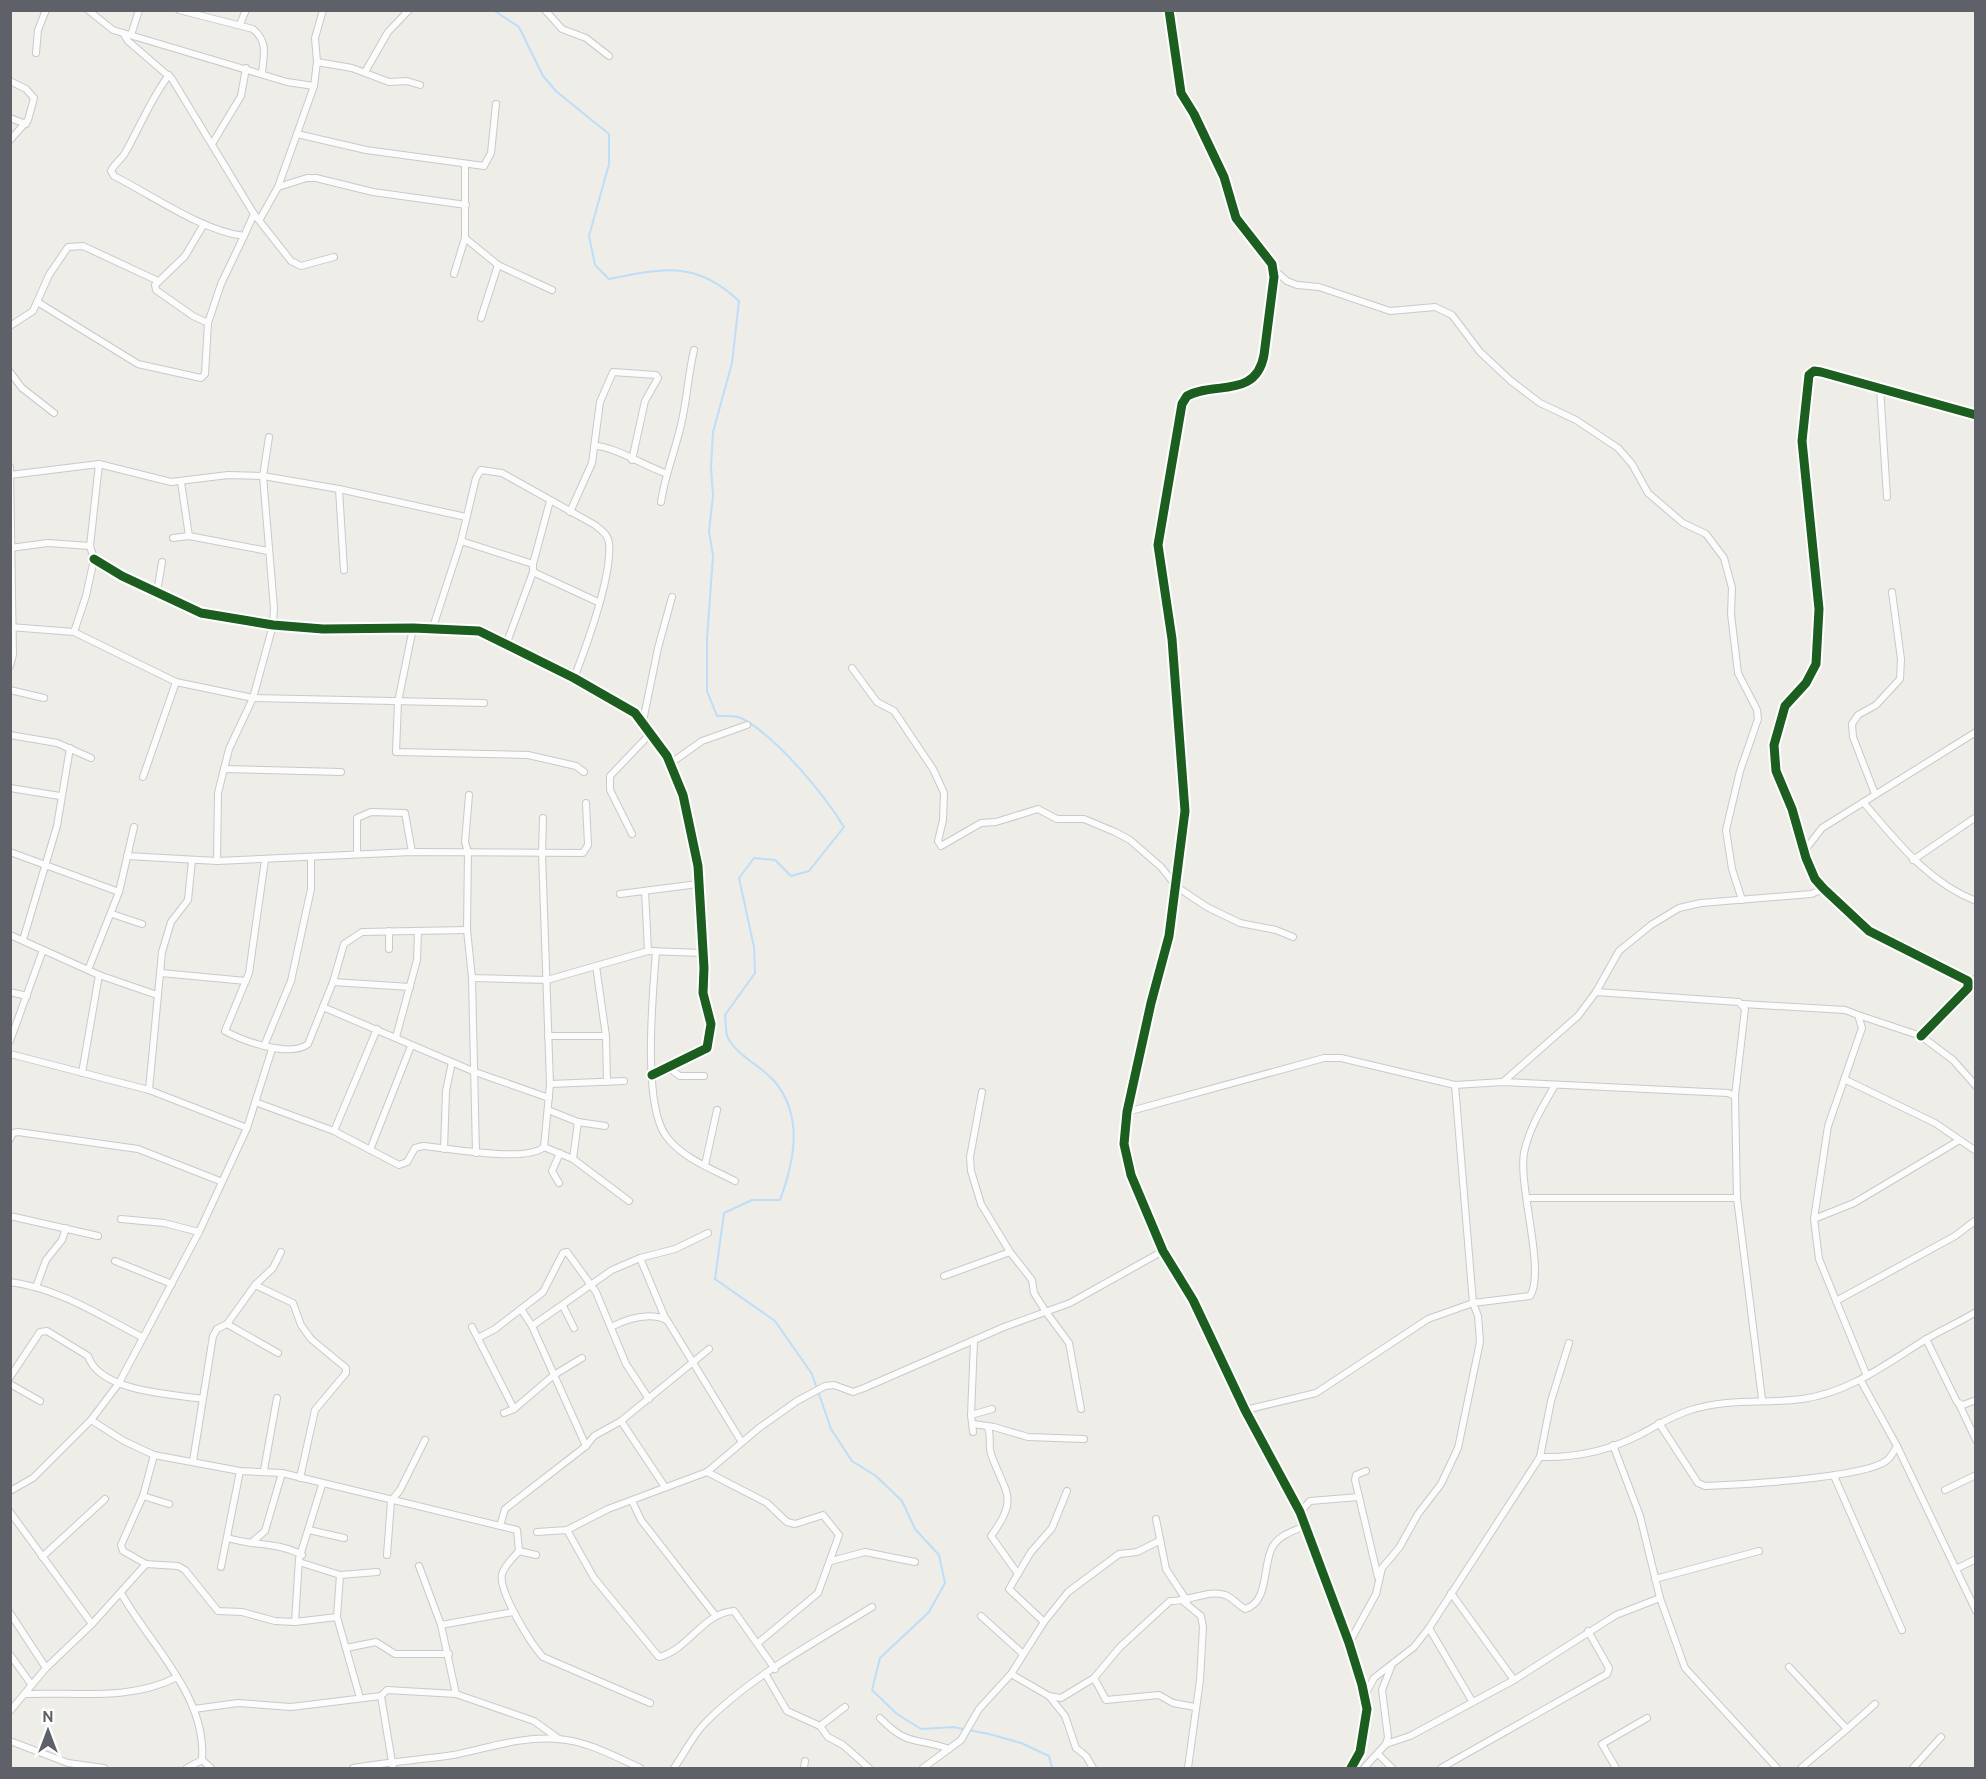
<svg xmlns="http://www.w3.org/2000/svg" width="1986" height="1779" viewBox="0 0 1986 1779" font-family="Cabin,sans-serif">
	<style>
		.lines { fill: none; stroke-linecap: round; stroke-linejoin: round }
		.stream { stroke: #bcdef8; stroke-width: 2 }
		.street-casing { stroke: #c9c9c9; stroke-width: 8 }
		.secondary-casing { stroke: #cacbca; stroke-width: 10 }
		.street { stroke: #fcfcfc; stroke-width: 6 }
		.secondary { stroke: #fcfcfc; stroke-width: 8 }
		.cycleway-casing { stroke: #fff; stroke-width: 13 }
		.cycleway { stroke: #1b5e20; stroke-width: 9 }
	</style>
	<rect width="100%" height="100%" fill="#eeede8"/>
	<g class="lines">
		<!-- stream -->
		<path class="stream" d="M493 10 519 27 543 76 557 92 609 134V164L589 236 595 265 609 279C663 268 696 260 739 301L732 363 713 432 711 466 713 496 709 531 713 556 707 639V691L717 716C724 716 735 715 741 718 776 736 824 794 844 827L809 871 791 876 775 860 754 858 739 878 754 947 755 973 725 1015C726 1022 725 1032 728 1038 738 1057 762 1066 775 1082 804 1117 794 1162 780 1200H752L724 1213 715 1279 775 1321 812 1374 831 1429 852 1461 876 1476 902 1501 915 1529 939 1555 945 1583 929 1612 880 1658 872 1690 897 1714 921 1729 953 1727 989 1734 1021 1743 1049 1756 1052 1768"/>
		<!-- street casing -->
		<g class="street-casing">
			<g id="street">
				<path d="M88 10 113 30 287 82 314 86"/>
				<path d="M179 10 253 29C268 42 264 54 262 73"/>
				<path d="M545 10 562 29 586 38 609 56"/>
				<path d="M240 24 246 10"/>
				<path d="M123 33 128 41 172 79 254 214 291 261 301 266 334 257"/>
				<path d="M131 35 139 10"/>
				<path d="M36 53 38 30 46 10"/>
				<path d="M317 62 352 68 389 82 407 81 420 85"/>
				<path d="M365 72 388 32 409 10"/>
				<path d="M169 75C151 98 140 127 125 153 121 160 114 164 111 171L114 176C152 195 202 231 244 236L254 214"/>
				<path d="M10 81 26 89 34 98 28 120 10 140"/>
				<path d="M10 118 26 124"/>
				<path d="M297 134 366 150 484 166 491 153 496 104"/>
				<path d="M212 144 241 96 246 68"/>
				<path d="M465 165V238L498 265 552 290"/>
				<path d="M278 187 307 178H316L373 192 466 205"/>
				<path d="M260 219 278 187 314 86 317 62 315 38 323 10"/>
				<path d="M204 224 185 256 155 285 156 290 193 316 208 323"/>
				<path d="M1273 269 1287 281 1297 285 1319 287 1390 311 1435 307 1452 315 1480 352 1511 381 1540 403 1576 420 1618 448 1632 464 1648 493 1683 523 1706 534 1724 558 1732 588 1731 614 1738 673 1757 710 1758 719 1740 771 1726 830 1732 869 1742 900"/>
				<path d="M454 274 465 238"/>
				<path d="M39 303 138 364 201 378 205 374 208 323 221 284 244 236"/>
				<path d="M481 318 498 265"/>
				<path d="M10 326 33 311 49 275 68 247 83 246 158 281"/>
				<path d="M10 372 22 388 54 413"/>
				<path d="M1880 388 1887 497"/>
				<path d="M595 446C613 446 645 466 665 473"/>
				<path d="M10 467 13 655 10 666"/>
				<path d="M10 475 99 464 171 482 228 475 263 476 339 489 466 517"/>
				<path d="M181 482 189 536"/>
				<path d="M339 489 344 570"/>
				<path d="M661 502C665 475 675 451 681 425 687 400 688 375 694 350"/>
				<path d="M570 512 592 463 600 402 613 372 656 375 658 378 645 401 632 460"/>
				<path d="M173 538 189 536 268 551"/>
				<path d="M461 541 533 564V572L506 645"/>
				<path d="M10 548 48 543 90 546"/>
				<path d="M94 559 122 576 201 613 273 625 323 629 413 628 479 631 574 678 635 713 667 756 683 795 698 866 704 968 703 993 711 1024 707 1048 652 1075"/>
				<path d="M533 564 550 501"/>
				<path d="M533 572 598 602"/>
				<path d="M157 592 162 562"/>
				<path d="M10 627 74 632 176 682 253 698 484 703"/>
				<path d="M413 628 398 702 396 752 528 755 576 766 584 772"/>
				<path d="M432 630 461 541 476 478 481 470 502 473 595 525C601 530 608 534 609 543 612 576 586 647 574 678"/>
				<path d="M74 632 86 596 94 559 90 546 99 464"/>
				<path d="M852 668 877 702 894 711 933 769 944 793 943 820 938 841 941 846 981 823 996 822 1038 809 1057 819H1084L1115 832 1130 840 1161 867 1177 887 1207 907 1240 923 1276 930 1293 937"/>
				<path d="M10 690 44 698"/>
				<path d="M643 721 658 648 672 597"/>
				<path d="M10 735 57 743 91 758"/>
				<path d="M671 763 702 741 747 725"/>
				<path d="M224 769 341 772"/>
				<path d="M143 777 176 682"/>
				<path d="M10 788 60 796"/>
				<path d="M1875 794 1853 737 1852 724 1858 715 1876 705 1900 679 1901 659 1892 592"/>
				<path d="M469 795 465 842 468 852 467 930 472 978 476 1153"/>
				<path d="M1863 802C1896 840 1927 882 1976 901"/>
				<path d="M632 834 610 790V776L651 733"/>
				<path d="M1805 850 1822 828 1976 732"/>
				<path d="M10 852 119 892"/>
				<path d="M357 854V818L371 812 405 813 412 852"/>
				<path d="M127 856 217 861 412 852 583 853 588 845 586 803"/>
				<path d="M265 860 249 973 225 1031C243 1041 290 1058 308 1044L333 982 344 944 362 932 467 930"/>
				<path d="M1913 860 1976 817"/>
				<path d="M217 861 218 793 229 749 253 698 273 625 274 608 263 476 269 437"/>
				<path d="M645 891 648 951"/>
				<path d="M620 894 698 884"/>
				<path d="M112 914 142 924"/>
				<path d="M10 935 99 975 157 995"/>
				<path d="M23 940 57 826 70 748"/>
				<path d="M389 949V931"/>
				<path d="M656 951C653 993 642 1103 666 1136 682 1158 712 1169 735 1181"/>
				<path d="M596 966 606 1036 607 1082"/>
				<path d="M88 970 119 892 134 827"/>
				<path d="M161 973 246 981"/>
				<path d="M472 978 547 980 648 951 702 953"/>
				<path d="M333 982 410 987"/>
				<path d="M1969 987 1976 978"/>
				<path d="M10 992 27 996"/>
				<path d="M1596 992 1739 1002 1745 1009 1735 1096"/>
				<path d="M1743 1004 1845 1010 1858 1015 1862 1028 1828 1126 1814 1219 1819 1259 1867 1376"/>
				<path d="M323 1007 475 1072 549 1098"/>
				<path d="M1858 1015 1921 1036 1953 1060 1976 1086"/>
				<path d="M548 1036H606"/>
				<path d="M1921 1036 1968 988V981L1869 931 1824 889 1815 879 1806 858 1792 809 1776 771 1774 745 1785 706 1806 683 1816 664 1819 609 1802 441 1809 375 1814 371 1821 372 1976 415"/>
				<path d="M396 1037 417 960 418 931"/>
				<path d="M10 1041 43 950"/>
				<path d="M264 1046 291 981 311 889V858"/>
				<path d="M10 1054 149 1090 247 1128"/>
				<path d="M667 1067 680 1076H704"/>
				<path d="M82 1073 99 975"/>
				<path d="M1844 1079 1935 1123 1976 1151"/>
				<path d="M1503 1082 1578 1016 1596 992 1619 951 1651 925 1679 908 1701 903 1811 894 1824 889"/>
				<path d="M550 1084 624 1081"/>
				<path d="M149 1090 162 952 171 922 188 900 192 860"/>
				<path d="M982 1092 970 1157 971 1171 981 1204 1010 1252 1032 1280 1034 1293 1046 1312 1069 1343 1081 1409"/>
				<path d="M255 1102 334 1131 399 1165 407 1162 415 1148 423 1146C450 1148 525 1163 544 1147L550 1084 542 853 543 818"/>
				<path d="M548 1110 578 1122 605 1126"/>
				<path d="M1127 1112 1324 1058H1341L1455 1085 1503 1082 1728 1093 1735 1096 1737 1198 1762 1399"/>
				<path d="M334 1131 377 1029"/>
				<path d="M10 1139 13 1133 18 1132 138 1149 220 1181"/>
				<path d="M544 1147 573 1159 629 1201"/>
				<path d="M444 1149 446 1091 452 1062"/>
				<path d="M370 1150 411 1046"/>
				<path d="M573 1159 578 1122"/>
				<path d="M705 1165 717 1110"/>
				<path d="M559 1183 552 1171 560 1153"/>
				<path d="M1527 1198H1737"/>
				<path d="M10 1216 98 1236"/>
				<path d="M121 1219 164 1223 199 1232"/>
				<path d="M1814 1219 1854 1203 1958 1141"/>
				<path d="M640 1258 666 1320"/>
				<path d="M115 1261 172 1284"/>
				<path d="M944 1276 1010 1252"/>
				<path d="M10 1282C58 1288 101 1316 142 1337"/>
				<path d="M255 1285 293 1303 301 1325 311 1339 346 1368V1373L315 1410 300 1478"/>
				<path d="M36 1287 46 1260 62 1240 66 1228"/>
				<path d="M1836 1301 1955 1236 1976 1220"/>
				<path d="M563 1306 574 1328"/>
				<path d="M521 1309 532 1326 586 1446"/>
				<path d="M227 1324 278 1353"/>
				<path d="M532 1326 612 1270 640 1258 675 1249 708 1233"/>
				<path d="M472 1327 514 1409"/>
				<path d="M611 1327C627 1319 649 1312 667 1320L741 1441"/>
				<path d="M478 1338 495 1329 543 1292 563 1253 567 1252 596 1292 626 1364 649 1399"/>
				<path d="M1926 1339 1957 1402 1963 1405 1976 1400"/>
				<path d="M10 1377 40 1332 47 1331 88 1356C100 1392 171 1394 203 1399"/>
				<path d="M1861 1381 1897 1446 1976 1611"/>
				<path d="M10 1384 40 1401"/>
				<path d="M1959 1404 1976 1440"/>
				<path d="M1245 1410 1316 1393 1428 1319 1473 1303 1455 1085"/>
				<path d="M504 1413 514 1409 554 1375 582 1358"/>
				<path d="M971 1415 992 1409"/>
				<path d="M91 1420 124 1441 154 1455 240 1471 282 1473 517 1530 519 1551C514 1557 504 1566 502 1574 498 1591 531 1644 543 1657L650 1703"/>
				<path d="M621 1421 665 1487"/>
				<path d="M1659 1423 1698 1483 1705 1486C1738 1485 1863 1478 1886 1461 1891 1458 1894 1451 1897 1446"/>
				<path d="M973 1424 994 1427 1028 1437 1084 1439"/>
				<path d="M987 1426C992 1433 988 1445 991 1454 1005 1494 1020 1497 991 1536L1018 1574"/>
				<path d="M973 1432 971 1415 974 1341"/>
				<path d="M1613 1445 1640 1516 1660 1598 1685 1668 1777 1768"/>
				<path d="M154 1455 143 1496 121 1545 123 1551 146 1564 178 1566 185 1570 218 1611 242 1612 275 1621 295 1622 337 1617"/>
				<path d="M1540 1457C1575 1458 1609 1451 1641 1434 1658 1425 1675 1414 1694 1409 1730 1398 1766 1404 1802 1399 1851 1392 1887 1363 1928 1338 1943 1329 1960 1322 1976 1312"/>
				<path d="M193 1461 213 1336 217 1329 227 1324 255 1285 273 1268 281 1252"/>
				<path d="M264 1470 277 1398"/>
				<path d="M1366 1471 1356 1475 1355 1480 1378 1577"/>
				<path d="M707 1472 767 1503 787 1522 795 1524 823 1515 839 1535 818 1593 758 1643"/>
				<path d="M1834 1476 1902 1630"/>
				<path d="M1945 1490 1976 1475"/>
				<path d="M10 1491 33 1478 91 1420 119 1383 199 1232 247 1128 272 1049"/>
				<path d="M143 1496 169 1504"/>
				<path d="M632 1501 641 1520 715 1615"/>
				<path d="M10 1512 92 1624"/>
				<path d="M1300 1512 1310 1501 1359 1497"/>
				<path d="M1156 1519 1166 1569 1187 1601"/>
				<path d="M500 1526 505 1509 586 1446 594 1436 621 1421 709 1349"/>
				<path d="M309 1530 344 1538"/>
				<path d="M567 1530 594 1578 659 1657C688 1650 704 1612 734 1611L775 1669"/>
				<path d="M537 1532 567 1530 608 1509 707 1472 759 1428 797 1401 825 1386 834 1385 853 1392 864 1388 1004 1327 1070 1303 1163 1251"/>
				<path d="M228 1538C252 1546 279 1542 302 1555"/>
				<path d="M251 1543 265 1531 282 1473"/>
				<path d="M519 1551 536 1555"/>
				<path d="M387 1555 391 1501 400 1490 425 1440"/>
				<path d="M42 1557 105 1499"/>
				<path d="M831 1561 865 1552 915 1562"/>
				<path d="M299 1562 340 1575 377 1572"/>
				<path d="M419 1566 441 1625 456 1694"/>
				<path d="M221 1567 240 1471"/>
				<path d="M1956 1569 1976 1559"/>
				<path d="M340 1575 337 1617 360 1698"/>
				<path d="M1655 1579 1759 1551"/>
				<path d="M121 1593C150 1645 207 1696 202 1760"/>
				<path d="M1451 1593 1514 1680"/>
				<path d="M1184 1602 1201 1616 1203 1627 1200 1680 1188 1768"/>
				<path d="M10 1613 46 1668"/>
				<path d="M981 1616 1023 1654"/>
				<path d="M295 1622 299 1559 322 1485"/>
				<path d="M1044 1622 1009 1589 1031 1552 1052 1528 1067 1491"/>
				<path d="M441 1625 513 1612"/>
				<path d="M1429 1628 1472 1701"/>
				<path d="M1349 1643 1376 1594 1382 1568 1399 1548 1418 1514 1441 1484 1458 1448 1480 1342 1478 1316 1473 1303 1530 1296C1546 1272 1518 1186 1524 1153 1529 1128 1543 1106 1555 1085"/>
				<path d="M346 1648 376 1642 395 1654H449"/>
				<path d="M11 1656 31 1684"/>
				<path d="M1789 1667 1847 1729 1801 1768"/>
				<path d="M1011 1674 1049 1696 1065 1716 1076 1748 1086 1756 1093 1768"/>
				<path d="M766 1675 787 1711 820 1726 828 1737 843 1745 869 1768"/>
				<path d="M1094 1678 1106 1700 1159 1695 1173 1703 1195 1707"/>
				<path d="M26 1694C76 1692 132 1701 177 1677"/>
				<path d="M1365 1695 1374 1678 1414 1647 1429 1628 1540 1457 1551 1401 1569 1343"/>
				<path d="M381 1696 393 1768"/>
				<path d="M1049 1696 1061 1698 1094 1678 1120 1647 1170 1601C1187 1602 1210 1589 1225 1595 1232 1597 1238 1605 1245 1609 1270 1602 1262 1563 1273 1546 1280 1535 1293 1531 1305 1526"/>
				<path d="M194 1709 238 1703 291 1707 381 1696 387 1690 456 1694 534 1721 559 1739"/>
				<path d="M10 1711 46 1668 92 1624 146 1564"/>
				<path d="M880 1718C908 1747 916 1737 949 1749"/>
				<path d="M820 1726 845 1707"/>
				<path d="M1847 1729 1875 1704"/>
				<path d="M10 1741 68 1763 104 1768"/>
				<path d="M1386 1744 1410 1736 1514 1680 1616 1615 1660 1598"/>
				<path d="M1378 1754 1392 1768"/>
				<path d="M202 1760 211 1768"/>
				<path d="M187 1768 202 1760"/>
				<path d="M353 1768C387 1762 420 1760 453 1755 488 1748 522 1736 558 1739 587 1741 614 1756 640 1768"/>
				<path d="M674 1768C684 1754 693 1735 705 1723 752 1675 816 1642 872 1607"/>
				<path d="M804 1768 805 1761"/>
				<path d="M923 1768 961 1740 979 1709 1011 1674 1044 1622 1068 1592 1119 1554 1137 1552 1159 1541"/>
				<path d="M1364 1768 1386 1744 1388 1737 1382 1690 1391 1667"/>
				<path d="M1441 1768 1607 1674 1609 1668 1588 1631"/>
				<path d="M1616 1768 1602 1744 1647 1718"/>
				<path d="M1913 1768 1941 1737"/>
			</g>
		</g>
		<!-- secondary casing -->
		<g class="secondary-casing">
			<path id="secondary" d="M1169 10 1181 93 1194 114 1224 177 1236 218 1272 264 1274 277 1264 355C1256 399 1214 381 1187 396L1182 404 1158 545 1172 639 1185 811 1169 936 1151 1003 1127 1112 1124 1144 1131 1175 1163 1251 1193 1300 1245 1410 1300 1512 1349 1643 1362 1685 1367 1709 1360 1752 1351 1768"/>
		</g>
		<!-- street -->
		<use href="#street" class="street"/>
		<!-- secondary -->
		<use href="#secondary" class="secondary"/>
		<!-- cycleway casing -->
		<g class="cycleway-casing">
			<g id="cycleway">
				<path d="M1169 10 1181 93 1194 114 1224 177 1236 218 1272 264 1274 277 1264 355C1256 399 1214 381 1187 396L1182 404 1158 545 1172 639 1185 811 1169 936 1151 1003 1127 1112 1124 1144 1131 1175 1163 1251 1193 1300 1245 1410 1300 1512 1349 1643 1362 1685 1367 1709 1360 1752 1351 1768"/>
				<path d="M94 559 122 576 201 613 273 625 323 629 413 628 479 631 574 678 635 713 667 756 683 795 698 866 704 968 703 993 711 1024 707 1048 652 1075"/>
				<path d="M1921 1036 1968 988V981L1869 931 1824 889 1815 879 1806 858 1792 809 1776 771 1774 745 1785 706 1806 683 1816 664 1819 609 1802 441 1809 375 1814 371 1821 372 1976 415"/>
			</g>
		</g>
		<!-- cycleway -->
		<use href="#cycleway" class="cycleway"/>
	</g>
	<!-- border -->
	<rect width="1986" height="1779" fill="none" stroke="#5e6167" stroke-width="24"/>
	<!-- north arrow -->
	<g transform="translate(48 1731)" stroke="#ffffff" stroke-width="4.5" paint-order="stroke">
	<path d="M0-4.5L10 22L0 15L-10 22Z" fill="#5e6167"/>
	<text y="-9" font-size="16" font-weight="bold" text-anchor="middle" fill="#5e6167">N</text>
	</g>
</svg>
